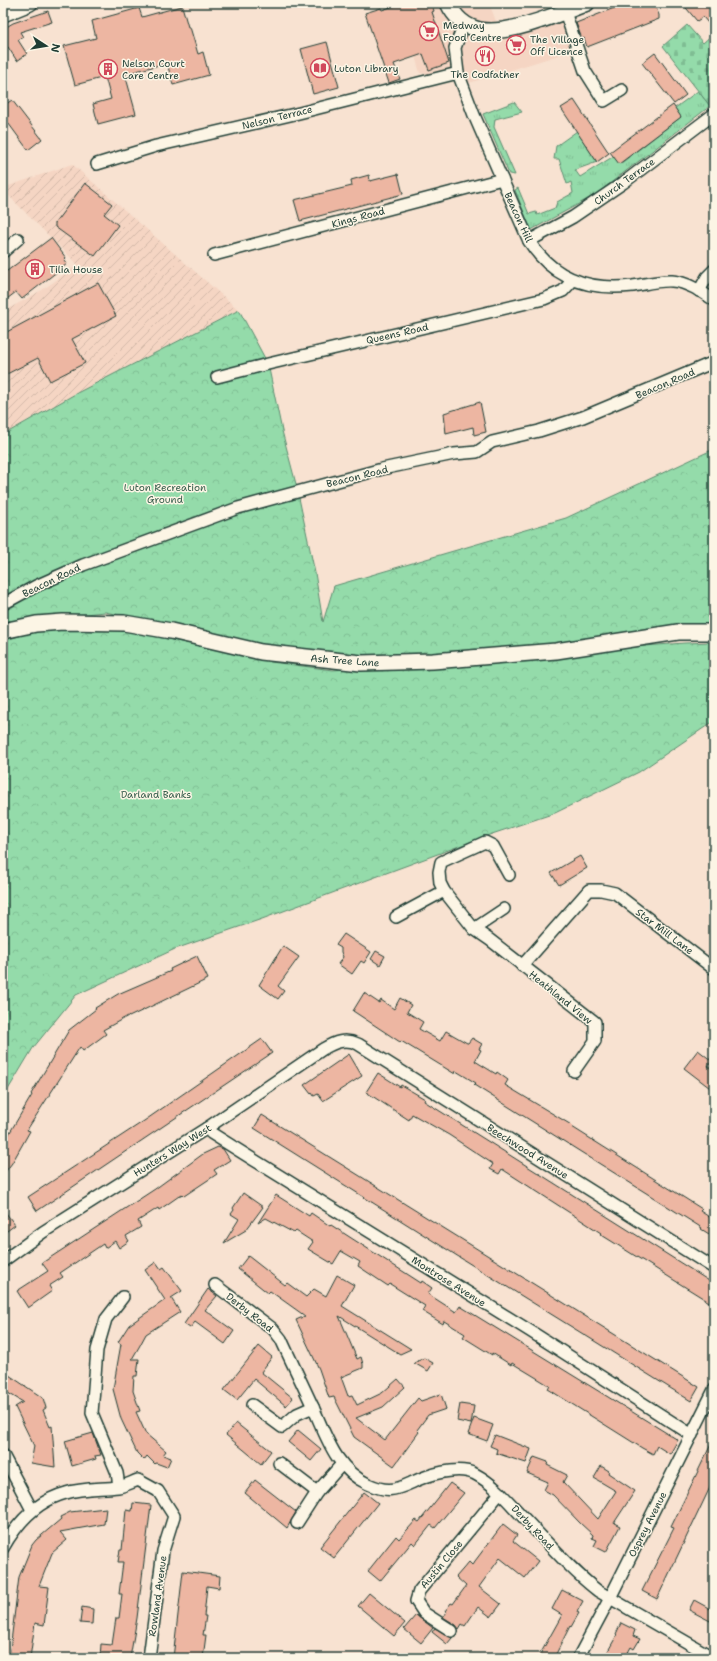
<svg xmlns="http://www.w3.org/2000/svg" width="717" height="1661" viewBox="0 0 717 1661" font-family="'Shantell Sans',sans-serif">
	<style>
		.built { fill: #f5d5c3 }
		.industrial { fill: url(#industrial-furrows) }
		.grass { fill: url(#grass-tufts); stroke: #5a8c6f }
		.forest { fill: url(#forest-crowns); stroke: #5a8c6f }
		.cemetery { fill: url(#cemetery-stones); stroke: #5a8c6f }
		.building { fill: #edb6a2; stroke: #1f3d34 }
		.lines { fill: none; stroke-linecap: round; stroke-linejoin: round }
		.street-casing { stroke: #1f3d34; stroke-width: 14 }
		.secondary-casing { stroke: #1f3d34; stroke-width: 18 }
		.street { stroke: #fcf5e5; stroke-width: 11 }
		.secondary { stroke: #fcf5e5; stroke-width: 15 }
		.labels { text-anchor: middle; stroke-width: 3; stroke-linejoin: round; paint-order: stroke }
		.poi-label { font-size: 10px; fill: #1f3d34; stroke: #fcf5e5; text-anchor: start }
		.street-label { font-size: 10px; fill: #1f3d34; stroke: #fcf5e5 }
		.park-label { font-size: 10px; fill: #365d4c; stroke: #fcf5e5 }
	</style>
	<defs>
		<pattern id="industrial-furrows" width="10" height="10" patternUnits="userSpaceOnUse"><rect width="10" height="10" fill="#f5d5c3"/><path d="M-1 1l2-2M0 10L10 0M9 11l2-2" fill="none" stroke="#d2b8a8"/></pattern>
		<pattern id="grass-tufts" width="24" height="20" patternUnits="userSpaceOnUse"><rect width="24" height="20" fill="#94dbaa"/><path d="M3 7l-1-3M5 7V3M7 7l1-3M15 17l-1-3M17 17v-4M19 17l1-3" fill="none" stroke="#7fbd93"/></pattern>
		<pattern id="forest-crowns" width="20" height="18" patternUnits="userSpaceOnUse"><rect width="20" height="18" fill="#94dbaa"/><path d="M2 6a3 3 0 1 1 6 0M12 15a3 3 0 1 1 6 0" fill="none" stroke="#7fbd93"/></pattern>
		<pattern id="cemetery-stones" width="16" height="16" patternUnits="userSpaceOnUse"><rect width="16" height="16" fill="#94dbaa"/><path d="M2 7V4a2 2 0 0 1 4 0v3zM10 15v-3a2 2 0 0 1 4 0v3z" fill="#7fbd93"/></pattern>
	</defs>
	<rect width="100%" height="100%" fill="#f8e2d1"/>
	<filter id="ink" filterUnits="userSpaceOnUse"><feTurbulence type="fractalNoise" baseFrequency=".025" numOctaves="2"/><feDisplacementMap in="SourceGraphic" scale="8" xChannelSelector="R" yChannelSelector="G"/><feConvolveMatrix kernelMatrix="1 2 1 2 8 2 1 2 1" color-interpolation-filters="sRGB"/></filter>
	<g filter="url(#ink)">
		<!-- built -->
		<path class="built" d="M399 3H489L503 39 564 21 575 50 469 83 448 76 420 73Z"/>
		<!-- industrial -->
		<path class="industrial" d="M72 164 239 310 77 393 3 435V312L42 290 78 265 3 190V188Z"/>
		<!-- grass -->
		<g class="grass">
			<path d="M698 91 710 106 595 195 531 230 515 190 518 188 529 214 536 212 537 215 555 208 557 202 573 193 571 182 567 184 559 159H554L556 146 577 131 597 162 575 170 580 177 614 156 620 164 681 117 675 108Z"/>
			<path d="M514 102 522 112 495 119 494 127 515 175 509 174 483 114Z"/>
		</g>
		<!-- forest -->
		<g class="forest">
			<path d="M239 310 268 364 282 431 296 484 315 573 323 622 334 586 566 518 714 449V606L710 612 711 623 433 661 283 655 200 631 105 612 3 622V435L77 393Z"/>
			<path d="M118 629 231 652 271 662 333 670 684 643 714 642V721L639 772 555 813 489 835 262 919 175 949 76 995 33 1048 3 1098V641L38 630Z"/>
		</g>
		<!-- cemetery -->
		<path class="cemetery" d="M687 25 703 43 714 33V102L710 106 663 46Z"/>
		<!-- building -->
		<g class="building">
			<path d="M403 3H431L434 11 432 12 449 63 429 70 423 54 394 64 400 79 389 83 365 13 381 8 382 10Z"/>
			<path d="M627 3H654L659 15V19L587 47 584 38 582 39 576 23Z"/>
			<path d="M682 3H714V30L703 17 697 21Z"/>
			<path d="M182 6 188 27H190L198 54 203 52 209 75 173 85 167 63 125 74 136 114 98 124 93 104 111 99 105 77 75 85 64 46 96 38 92 21 139 8 142 17Z"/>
			<path d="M48 11 52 22 20 32 23 37 18 40 27 54 17 61 8 47 3 50V29L13 23Z"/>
			<path d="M327 42 339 87 313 94 301 49Z"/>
			<path d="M655 53 686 95 674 104 642 63Z"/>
			<path d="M12 100 42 139 28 150 3 116V106Z"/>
			<path d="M574 100 609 153 597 162 561 108Z"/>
			<path d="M673 105 681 117 619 164 610 152Z"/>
			<path d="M398 174 403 194 300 221 294 200 352 186 351 180 369 175 370 181Z"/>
			<path d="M85 183 112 204 104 214 118 225 95 256 55 227V223Z"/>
			<path d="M51 238 66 258 64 260 67 264 22 299 16 292 3 302V274Z"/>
			<path d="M98 283 116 316 72 339 85 363 50 381 38 358 3 376V334Z"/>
			<path d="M480 402 486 432 474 435 473 427 446 434 444 413Z"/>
			<path d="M580 856 587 868 559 885 551 873Z"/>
			<path d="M344 934 371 952 364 963 361 961 352 974 338 964 343 957 341 952V948L336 945Z"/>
			<path d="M283 946 299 957 278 986 284 991 278 999 259 985Z"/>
			<path d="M376 951 385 956 380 965 371 959Z"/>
			<path d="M197 956 208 979 129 1017 128 1016 103 1030 106 1034 83 1051 80 1047 27 1130 30 1131 12 1163 3 1175V1144L32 1095 31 1094 69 1030 96 1009 95 1008 118 994 171 971 170 969Z"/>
			<path d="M364 993 379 1003 381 1000 394 1009 400 998 411 1005 407 1012 423 1022 419 1029 440 1041 446 1031 467 1043H468L472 1038 482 1044 479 1049 481 1050 475 1061 496 1074 497 1072 508 1080 505 1085 573 1126 572 1127 702 1209 700 1211 714 1220V1237L701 1229 702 1228 474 1085 476 1083 456 1071 455 1074 401 1041 400 1042 353 1011Z"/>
			<path d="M262 1039 272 1053 37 1211 28 1197 144 1121Z"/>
			<path d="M698 1050 712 1061 708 1066 714 1070V1091L684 1068Z"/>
			<path d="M349 1054 362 1076 323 1101 318 1094 314 1096 312 1093 311 1094 304 1085Z"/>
			<path d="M378 1073 400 1087 401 1085 425 1099 424 1101 481 1137 714 1284V1305L600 1234 601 1233 502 1169 499 1174 490 1169 493 1164 449 1135 412 1114 409 1120 366 1092Z"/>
			<path d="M262 1115 699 1387 691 1401 459 1257 254 1128Z"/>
			<path d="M218 1147 223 1149 230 1160 214 1170 217 1174 184 1196 182 1194 159 1210 158 1208 138 1221 141 1227 126 1236 129 1241 119 1248 115 1241 105 1248 103 1244 60 1273 63 1277 49 1286 52 1291 28 1308 17 1291 48 1271 42 1263 155 1189 203 1154Z"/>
			<path d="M243 1193 263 1207 246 1230 224 1243 239 1219 231 1214 234 1210 233 1208Z"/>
			<path d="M276 1195 309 1216 311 1213 330 1226 331 1225 421 1283 422 1281 432 1288 428 1294 456 1312 460 1306 678 1440 670 1454 657 1446 653 1454 642 1448 548 1389 550 1386 512 1363 511 1365 492 1353V1355L463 1337 465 1334 444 1321 443 1324 422 1311 425 1306 390 1284 388 1286 358 1266 360 1262 341 1251 333 1264 308 1249 313 1242 296 1231 294 1233 266 1218 258 1223Z"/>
			<path d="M3 1209 15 1225 3 1234Z"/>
			<path d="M248 1256 285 1285 287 1283 306 1297 314 1289 326 1296 337 1275 354 1285 342 1306 411 1349 400 1354 339 1316 357 1359 361 1357 363 1364V1368L341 1377 348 1396 352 1395 357 1405 382 1393 398 1379 405 1387 383 1407 356 1418 385 1440 418 1398 421 1401 441 1394 446 1409 428 1415 417 1430 419 1432 394 1466 354 1437 334 1397 329 1398 319 1369 296 1320 305 1316 270 1291 268 1293 238 1269Z"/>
			<path d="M156 1262 161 1269 164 1267 182 1291 171 1298 180 1312 146 1334 139 1347 132 1359H139L137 1376H134L133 1391 140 1411 136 1412 146 1434 166 1451 163 1455 171 1458 167 1467 156 1463 155 1464 147 1456 144 1460 137 1453 121 1419 113 1389 121 1344 118 1342 129 1325 165 1300 145 1270Z"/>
			<path d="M208 1289 217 1296 205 1310 234 1331 225 1344 195 1322 190 1328 184 1324Z"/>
			<path d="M259 1346 272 1357 261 1372 293 1398 286 1406 254 1379 237 1400 224 1390Z"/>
			<path d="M424 1358 433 1363 428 1371 414 1363Z"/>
			<path d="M3 1371 43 1398 46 1408 43 1410 50 1427 52 1426 55 1467 31 1463 34 1446 15 1407 23 1402 3 1390Z"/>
			<path d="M460 1404 474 1406 471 1424 457 1421Z"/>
			<path d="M474 1418 493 1425 487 1441 468 1434Z"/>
			<path d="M236 1423 271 1451 261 1464 226 1435Z"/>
			<path d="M298 1430 321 1449 311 1461 288 1442Z"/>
			<path d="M93 1433 101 1455 95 1456 96 1459 72 1466 65 1441Z"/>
			<path d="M495 1435 531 1449 526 1463 496 1453 497 1449 490 1446Z"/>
			<path d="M714 1438V1479L657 1599 642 1591 674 1528 671 1527Z"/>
			<path d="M534 1457 548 1462 547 1465 567 1475 563 1482 598 1519 616 1491 594 1478 601 1466 609 1471 608 1473 635 1491 614 1523 620 1526 606 1552 594 1546 597 1540 592 1538 593 1535 580 1523 553 1495 544 1490 548 1482 527 1473Z"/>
			<path d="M255 1480 296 1512 287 1528 245 1493Z"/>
			<path d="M450 1483 464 1493 435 1528 431 1525 415 1545 412 1542 380 1581 368 1571 396 1536 399 1539 416 1520 419 1522Z"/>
			<path d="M364 1492 378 1503 334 1558 320 1547Z"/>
			<path d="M133 1503 151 1505 137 1618 130 1658H100L101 1644 112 1645 116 1618H119L122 1594H119L123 1562H118L120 1550H122L126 1510 132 1511Z"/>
			<path d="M106 1508 104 1524 60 1532 67 1540 52 1553 39 1586 49 1587 44 1625 35 1623 30 1658H9L19 1577 32 1545 36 1540 61 1519 60 1517 70 1512Z"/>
			<path d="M503 1524 517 1535 513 1541 538 1561 525 1578 500 1558 479 1587 501 1604 491 1617 478 1607 465 1626 462 1624 459 1629 456 1625 443 1617 447 1612 445 1611 451 1603 453 1604 466 1586 456 1577 469 1562 472 1565Z"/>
			<path d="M183 1571 220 1576 219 1588 207 1586 204 1616H206L203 1635H206L203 1658H173Z"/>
			<path d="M562 1590 583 1601 577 1612 579 1613 571 1627 570 1626 554 1658H538L562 1615 552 1609Z"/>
			<path d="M369 1593 405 1623 394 1636 358 1606Z"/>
			<path d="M694 1600 714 1611V1623L689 1610Z"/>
			<path d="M82 1607 93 1609 92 1624 80 1623Z"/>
			<path d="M416 1615 433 1628 421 1643 404 1629Z"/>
			<path d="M621 1623 635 1630 633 1636 640 1639 634 1649 631 1647 625 1658H604L617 1635 616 1634Z"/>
			<path d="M435 1628 452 1638 447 1644 432 1632Z"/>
		</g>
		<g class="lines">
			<!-- street casing -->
			<g class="street-casing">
				<g id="street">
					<path d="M565 12 585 71 604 101 622 90"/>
					<path d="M464 23 455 48 458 73 474 115 529 241C553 279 590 291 633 286 645 284 660 280 672 281 687 282 702 292 714 300"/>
					<path d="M97 164 156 146 299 113 458 73"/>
					<path d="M529 241 573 217 623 183 714 114"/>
					<path d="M3 252 18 239"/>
					<path d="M214 255 502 179"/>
					<path d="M699 291 707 277 714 270"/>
					<path d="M217 377 268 364 544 299 563 291 573 280"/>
					<path d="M3 604 36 586 83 565 238 508 382 469 454 454 477 452 492 442 539 431 583 417 714 362"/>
					<path d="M509 875 493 846 485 842 441 862 439 872 440 883 444 891 474 929 490 940 595 1022V1041L574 1071"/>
					<path d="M396 917 444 891"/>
					<path d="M474 929 504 909"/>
					<path d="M522 966 589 890H601L615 893 714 969"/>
					<path d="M207 1128 211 1133 254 1160 530 1331 692 1435"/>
					<path d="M3 1261 43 1232 207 1128 323 1049C335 1042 345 1038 358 1044L714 1268"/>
					<path d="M215 1285 273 1329 281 1339C291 1361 302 1383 312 1405 326 1435 335 1469 368 1484 386 1492 394 1491 411 1483 427 1475 458 1465 475 1474 494 1484 508 1501 522 1516 547 1542 570 1569 598 1591L714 1658"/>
					<path d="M252 1405 282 1427 297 1414 313 1407"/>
					<path d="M3 1455 32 1510"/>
					<path d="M279 1463 317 1492 342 1464"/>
					<path d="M119 1486 117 1473 92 1413 97 1350 106 1319 123 1297"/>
					<path d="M297 1523 317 1492"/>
					<path d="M3 1548C17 1523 36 1501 66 1493 82 1488 101 1489 118 1487 125 1486 132 1482 138 1480L158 1491 174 1516 163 1551 149 1658"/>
					<path d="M452 1631 424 1613 416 1601 419 1591 500 1493"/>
					<path d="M578 1658 610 1598 714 1390"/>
				</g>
			</g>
			<!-- secondary casing -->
			<g class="secondary-casing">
				<g id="secondary">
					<path d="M448 3C454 16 465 27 480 30 507 36 561 13 587 3"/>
					<path d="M3 14 30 3"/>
					<path d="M3 631 36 624 63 622 124 623 171 631 261 652 361 663 433 661 556 651 678 632H714"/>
				</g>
			</g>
			<!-- street -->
			<use href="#street" class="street"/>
			<!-- secondary -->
			<use href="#secondary" class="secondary"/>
		</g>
	</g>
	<!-- icons -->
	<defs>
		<g id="supermarket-ring" transform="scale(1)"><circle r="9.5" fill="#fcf5e5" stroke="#d1495b" stroke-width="1.5"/><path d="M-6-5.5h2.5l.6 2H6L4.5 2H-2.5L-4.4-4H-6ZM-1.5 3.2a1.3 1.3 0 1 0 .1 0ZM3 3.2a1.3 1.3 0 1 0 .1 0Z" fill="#d1495b"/></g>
		<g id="restaurant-ring" transform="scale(1)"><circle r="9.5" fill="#fcf5e5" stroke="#d1495b" stroke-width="1.5"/><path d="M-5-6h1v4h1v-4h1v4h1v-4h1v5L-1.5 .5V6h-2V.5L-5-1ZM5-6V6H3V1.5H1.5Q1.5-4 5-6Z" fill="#d1495b"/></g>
		<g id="library-ring" transform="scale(1)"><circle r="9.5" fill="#fcf5e5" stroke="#d1495b" stroke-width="1.5"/><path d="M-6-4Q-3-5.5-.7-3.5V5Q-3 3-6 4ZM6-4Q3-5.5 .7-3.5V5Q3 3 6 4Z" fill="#d1495b"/></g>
		<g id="building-ring" transform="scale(1)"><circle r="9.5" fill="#fcf5e5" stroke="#d1495b" stroke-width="1.5"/><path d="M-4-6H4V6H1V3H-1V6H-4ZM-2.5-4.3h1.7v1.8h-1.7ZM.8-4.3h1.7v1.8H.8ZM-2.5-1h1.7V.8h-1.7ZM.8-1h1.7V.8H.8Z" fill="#d1495b"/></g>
	</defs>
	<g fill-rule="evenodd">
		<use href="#supermarket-ring" x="429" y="31"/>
		<use href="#supermarket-ring" x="516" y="45"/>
		<use href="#restaurant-ring" x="485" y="56"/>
		<use href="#library-ring" x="320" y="68"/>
		<use href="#building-ring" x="108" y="69"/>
		<use href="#building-ring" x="35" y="269"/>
	</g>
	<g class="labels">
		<!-- poi labels -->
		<g class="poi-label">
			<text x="443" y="29">Medway<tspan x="443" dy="12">Food Centre</tspan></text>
			<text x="530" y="43">The Village<tspan x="530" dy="12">Off Licence</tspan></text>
			<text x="122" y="67">Nelson Court<tspan x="122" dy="12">Care Centre</tspan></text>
			<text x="334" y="72">Luton Library</text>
			<text x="485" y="78" text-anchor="middle">The Codfather</text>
			<text x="49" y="273">Tilia House</text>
		</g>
		<!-- street labels -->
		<g class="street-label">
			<text transform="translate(277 117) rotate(-14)" y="4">Nelson Terrace</text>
			<text transform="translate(624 181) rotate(-36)" y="4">Church Terrace</text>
			<text transform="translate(358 217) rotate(-15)" y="4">Kings Road</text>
			<text transform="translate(519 217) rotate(65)" y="4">Beacon Hill</text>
			<text transform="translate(397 333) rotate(-13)" y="4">Queens Road</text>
			<text transform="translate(665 383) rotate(-23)" y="4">Beacon Road</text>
			<text transform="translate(357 476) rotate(-14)" y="4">Beacon Road</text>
			<text transform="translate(51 580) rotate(-26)" y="4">Beacon Road</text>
			<text transform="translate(345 660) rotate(4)" y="4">Ash Tree Lane</text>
			<text transform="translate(665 931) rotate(37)" y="4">Star Mill Lane</text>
			<text transform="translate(561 997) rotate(39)" y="4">Heathland View</text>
			<text transform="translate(172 1150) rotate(-32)" y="4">Hunters Way West</text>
			<text transform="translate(528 1151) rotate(32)" y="4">Beechwood Avenue</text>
			<text transform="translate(449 1281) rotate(32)" y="4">Montrose Avenue</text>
			<text transform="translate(250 1312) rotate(38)" y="4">Derby Road</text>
			<text transform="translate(647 1524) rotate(-63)" y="4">Osprey Avenue</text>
			<text transform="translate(533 1527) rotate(47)" y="4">Derby Road</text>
			<text transform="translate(441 1564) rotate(-50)" y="4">Austin Close</text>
			<text transform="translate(157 1596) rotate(-82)" y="4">Rowland Avenue</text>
		</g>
		<!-- park labels -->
		<g class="park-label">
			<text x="165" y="491">Luton Recreation<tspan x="165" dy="12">Ground</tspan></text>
			<text x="156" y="798">Darland Banks</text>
		</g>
	</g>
	<!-- margin -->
	<rect width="717" height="1661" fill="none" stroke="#fcf5e5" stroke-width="16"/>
	<rect x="8" y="8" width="701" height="1645" fill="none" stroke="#1f3d34" stroke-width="1.5" filter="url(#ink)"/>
	<!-- north arrow -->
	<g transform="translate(46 46) rotate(102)" stroke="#fcf5e5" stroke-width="3" paint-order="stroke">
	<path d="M0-3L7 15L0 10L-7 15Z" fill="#1f3d34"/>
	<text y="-6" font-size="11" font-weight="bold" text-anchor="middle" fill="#1f3d34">N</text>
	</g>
</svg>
